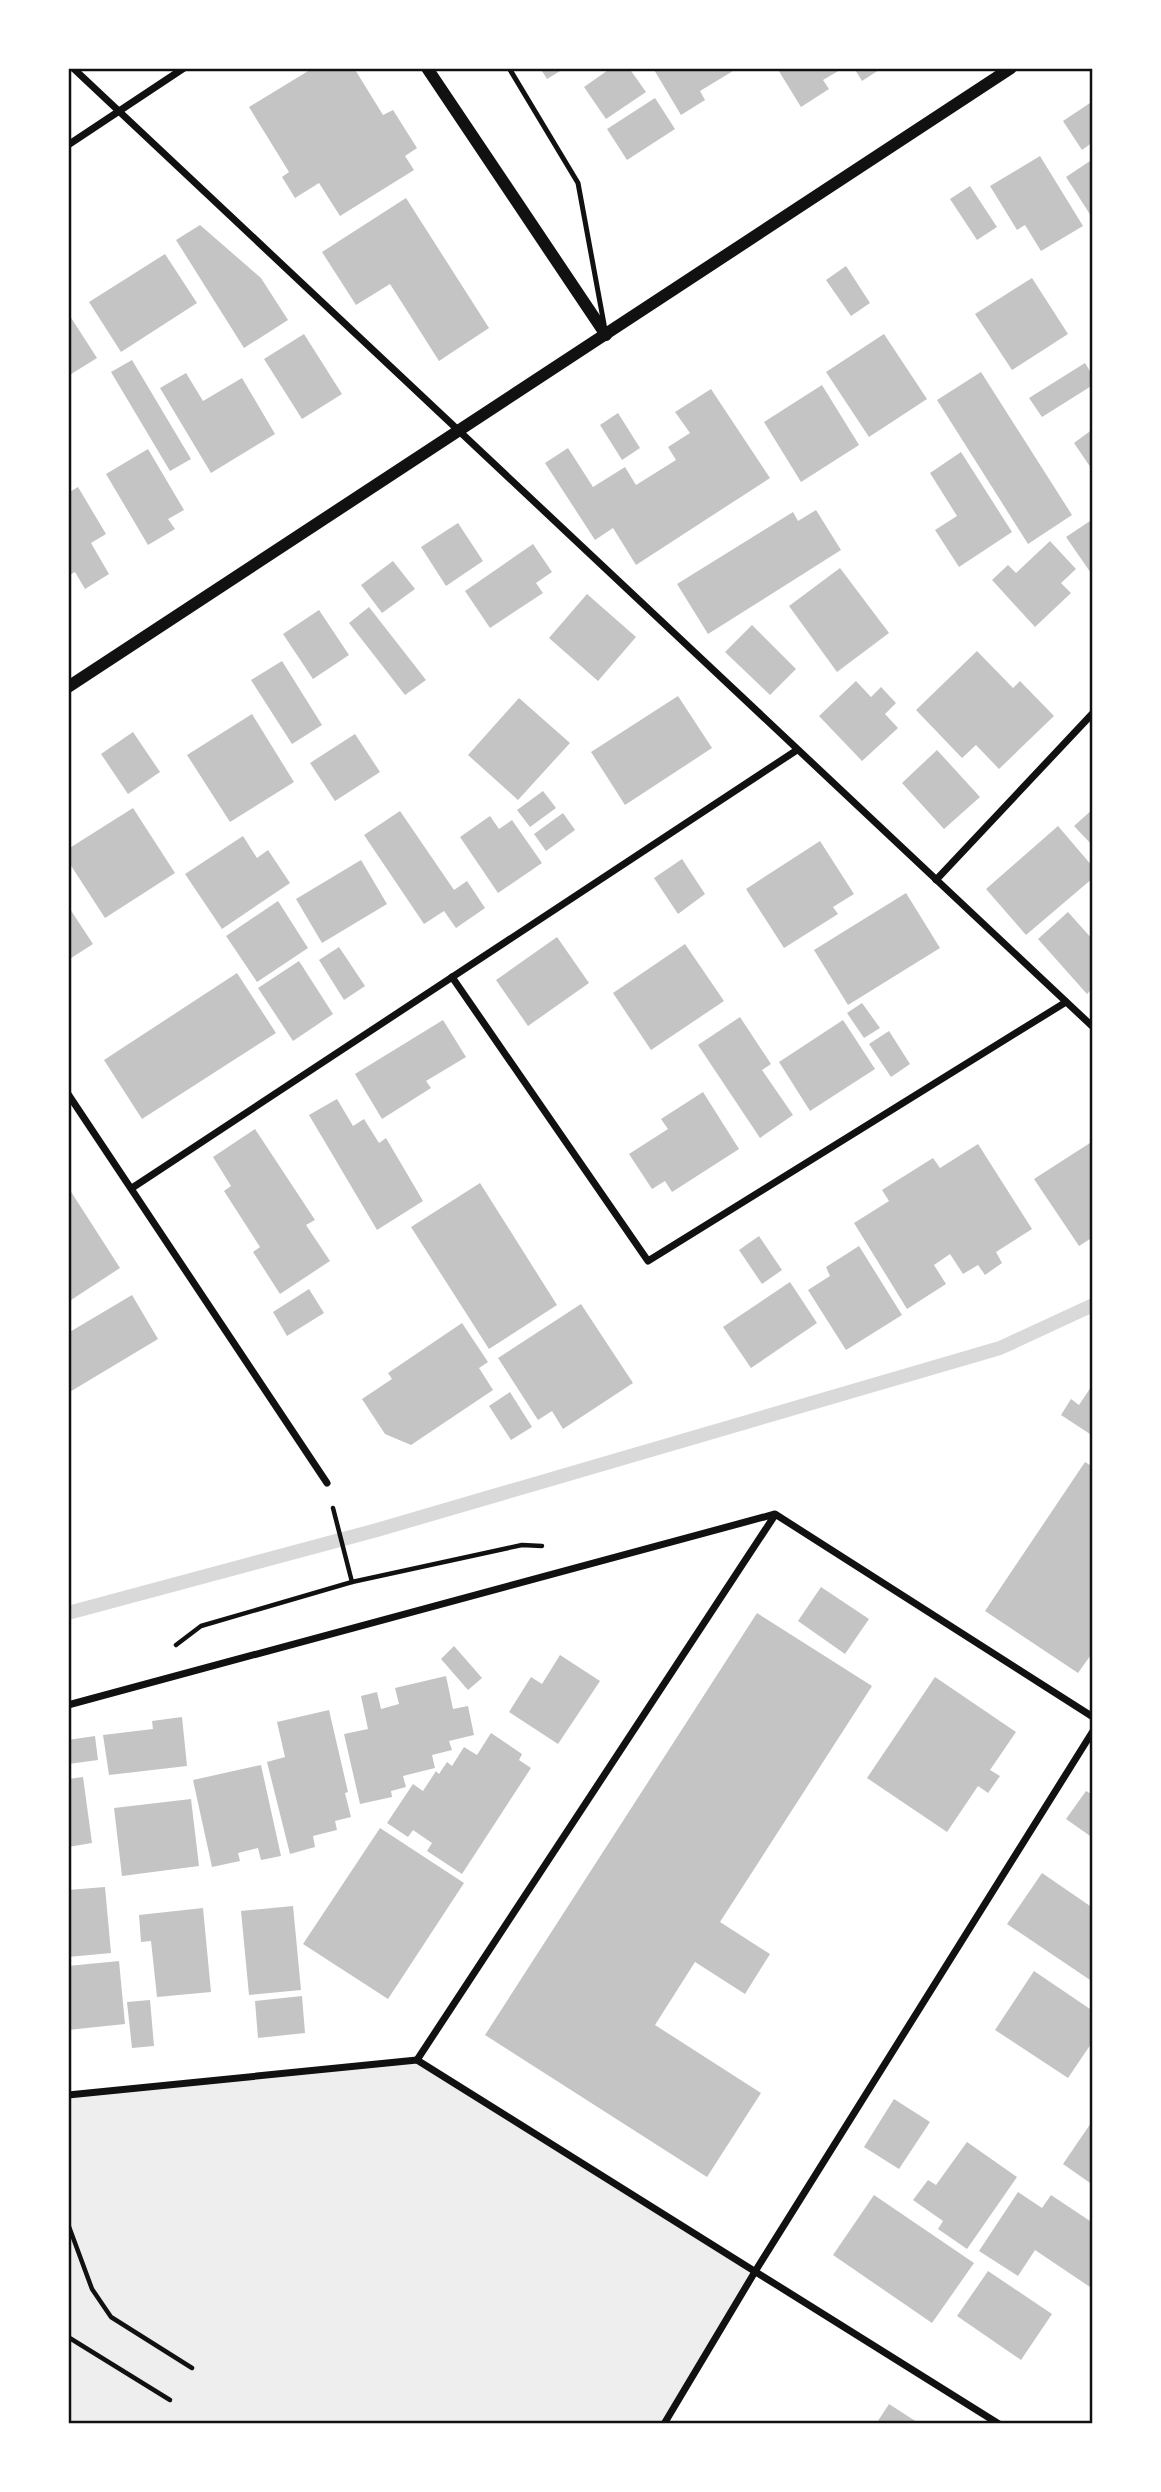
<svg xmlns="http://www.w3.org/2000/svg" width="1161" height="2492" viewBox="0 0 1161 2492" font-family="Helvetica,sans-serif">
	<style>
		.green { fill: #eee }
		.lines { fill: none; stroke-linecap: round; stroke-linejoin: round }
		.stream { stroke: #d9d9d9; stroke-width: 14 }
		.building { fill: #c4c4c4 }
		.path { stroke: #111; stroke-width: 4.5 }
		.service { stroke: #111; stroke-width: 5 }
		.minor { stroke: #111; stroke-width: 7 }
		.tertiary { stroke: #111; stroke-width: 12 }
		.neatline { fill: none; stroke: #111; stroke-width: 2.5 }
	</style>
	<rect width="100%" height="100%" fill="#fff"/>
	<!-- green -->
	<path class="green" d="M417 2060 756 2270 664 2424H68V2095Z"/>
	<g class="lines">
		<!-- stream -->
		<path class="stream" d="M68 1613 377 1530 1000 1348 1093 1305"/>
	</g>
	<!-- building -->
	<g class="building">
		<path d="M313 68H354L383 115 393 110 417 148 405 156 414 170 340 216 319 183 295 198 282 177 289 172 249 107Z"/>
		<path d="M540 68H565L547 79Z"/>
		<path d="M611 68H629L646 92 606 119 584 87Z"/>
		<path d="M653 68H738L700 91 705 100 681 115Z"/>
		<path d="M777 68H839L840 70 823 80 829 89 801 107Z"/>
		<path d="M854 68H882L862 81Z"/>
		<path d="M655 98 675 129 627 160 607 129Z"/>
		<path d="M1093 101V142L1082 150 1063 121Z"/>
		<path d="M1040 156 1083 226 1041 251 1025 225 1017 230 990 186Z"/>
		<path d="M1093 159V219L1066 177Z"/>
		<path d="M970 186 997 227 977 240 950 199Z"/>
		<path d="M406 198 489 328 439 361 390 284 356 305 322 252Z"/>
		<path d="M200 225 261 278 288 320 244 348 176 240Z"/>
		<path d="M165 254 197 303 121 352 89 302Z"/>
		<path d="M846 266 870 303 851 316 826 280Z"/>
		<path d="M1032 278 1068 334 1012 370 975 314Z"/>
		<path d="M68 313 97 358 68 376Z"/>
		<path d="M304 334 342 394 302 419 264 359Z"/>
		<path d="M884 334 927 399 869 437 826 372Z"/>
		<path d="M132 360 191 459 170 471 111 372Z"/>
		<path d="M1085 363 1093 376V385L1042 417 1029 398Z"/>
		<path d="M981 372 1072 515 1028 544 937 400Z"/>
		<path d="M186 373 203 401 242 378 275 434 211 473 160 388Z"/>
		<path d="M822 385 859 445 801 482 764 422Z"/>
		<path d="M711 389 770 478 636 565 613 528 595 540 545 463 568 448 593 487 625 467 636 485 676 460 668 447 690 433 675 412Z"/>
		<path d="M618 413 640 448 622 460 600 425Z"/>
		<path d="M1093 429V471L1074 443Z"/>
		<path d="M148 449 184 510 168 519 175 529 148 545 106 474Z"/>
		<path d="M961 452 1012 532 959 567 935 530 957 516 930 473Z"/>
		<path d="M78 487 106 534 91 543 109 574 85 589 75 572 68 576V493Z"/>
		<path d="M816 510 841 550 708 634 677 584 793 512 798 521Z"/>
		<path d="M1093 519V576L1066 537Z"/>
		<path d="M458 523 483 561 446 586 421 547Z"/>
		<path d="M1050 541 1076 569 1061 583 1071 593 1035 627 992 580 1008 565 1016 573Z"/>
		<path d="M533 544 552 572 536 583 543 593 490 628 465 591Z"/>
		<path d="M393 561 415 589 382 613 361 585Z"/>
		<path d="M840 568 889 633 837 672 789 606Z"/>
		<path d="M587 594 636 637 598 681 549 638Z"/>
		<path d="M369 607 426 680 405 695 349 623Z"/>
		<path d="M319 610 349 655 313 679 283 634Z"/>
		<path d="M752 625 796 669 770 695 725 652Z"/>
		<path d="M977 651 1013 688 1020 681 1054 716 999 769 976 745 962 758 916 710Z"/>
		<path d="M282 661 322 725 292 744 251 680Z"/>
		<path d="M856 681 871 697 881 687 896 703 885 714 898 728 862 761 819 716Z"/>
		<path d="M678 696 712 748 625 805 591 752Z"/>
		<path d="M519 698 570 743 518 800 468 755Z"/>
		<path d="M252 714 294 782 230 822 187 755Z"/>
		<path d="M133 732 160 772 128 794 101 754Z"/>
		<path d="M355 734 380 772 335 801 310 763Z"/>
		<path d="M937 750 980 797 944 829 902 783Z"/>
		<path d="M543 791 556 808 530 827 517 810Z"/>
		<path d="M133 808 175 873 105 918 68 861V849Z"/>
		<path d="M1093 809V846L1074 826Z"/>
		<path d="M400 811 454 890 467 881 485 908 456 928 444 911 424 924 364 835Z"/>
		<path d="M563 813 575 830 546 851 534 834Z"/>
		<path d="M490 816 499 829 512 820 542 863 498 893 460 837Z"/>
		<path d="M1058 826 1093 867V878L1026 935 986 889Z"/>
		<path d="M243 836 257 858 268 850 290 883 222 929 185 874Z"/>
		<path d="M820 841 854 894 833 907 838 914 784 948 746 889Z"/>
		<path d="M682 859 705 894 678 914 654 878Z"/>
		<path d="M361 860 387 904 322 943 296 899Z"/>
		<path d="M906 893 940 948 848 1005 814 950Z"/>
		<path d="M278 901 308 948 257 982 226 936Z"/>
		<path d="M68 906 93 944 68 960Z"/>
		<path d="M1068 912 1093 940V988L1087 994 1038 939Z"/>
		<path d="M557 937 589 983 528 1026 496 980Z"/>
		<path d="M685 944 724 1001 651 1050 613 993Z"/>
		<path d="M339 947 365 986 344 1000 319 960Z"/>
		<path d="M299 961 333 1014 293 1041 258 988Z"/>
		<path d="M237 973 276 1033 142 1119 104 1060Z"/>
		<path d="M862 1003 880 1028 864 1038 847 1013Z"/>
		<path d="M740 1017 771 1064 762 1070 793 1115 760 1138 698 1045Z"/>
		<path d="M443 1020 466 1057 426 1081 431 1088 382 1119 355 1074Z"/>
		<path d="M843 1020 875 1069 810 1111 779 1062Z"/>
		<path d="M889 1031 910 1064 891 1077 869 1044Z"/>
		<path d="M703 1092 739 1149 672 1192 665 1181 652 1189 629 1154 668 1129 661 1119Z"/>
		<path d="M337 1099 353 1126 364 1119 379 1143 386 1138 423 1201 377 1230 309 1115Z"/>
		<path d="M255 1129 315 1220 306 1225 330 1261 280 1294 253 1252 260 1247 224 1191 231 1186 213 1157Z"/>
		<path d="M1093 1141V1237L1079 1246 1034 1179Z"/>
		<path d="M978 1144 1032 1229 996 1252 1002 1263 985 1275 978 1265 963 1274 950 1254 934 1265 946 1284 907 1309 854 1223 889 1201 882 1190 933 1158 940 1168Z"/>
		<path d="M480 1183 557 1305 489 1349 411 1227Z"/>
		<path d="M68 1187 120 1268 68 1302Z"/>
		<path d="M759 1236 782 1270 762 1284 739 1250Z"/>
		<path d="M859 1246 902 1315 846 1350 808 1290 830 1276 826 1267Z"/>
		<path d="M790 1282 817 1323 751 1368 723 1327Z"/>
		<path d="M309 1289 324 1313 287 1336 273 1312Z"/>
		<path d="M132 1295 158 1339 68 1393V1333Z"/>
		<path d="M581 1304 633 1383 563 1429 552 1411 538 1420 498 1358Z"/>
		<path d="M462 1323 488 1362 479 1368 493 1390 411 1445 385 1434 362 1399 392 1379 388 1373Z"/>
		<path d="M1093 1384V1436L1061 1415 1071 1399 1079 1405Z"/>
		<path d="M510 1392 532 1427 511 1440 489 1406Z"/>
		<path d="M1085 1462 1093 1467V1652L1078 1673 985 1611Z"/>
		<path d="M821 1587 869 1619 845 1654 798 1621Z"/>
		<path d="M757 1613 872 1686 720 1922 770 1954 745 1994 695 1962 655 2025 761 2093 707 2177 485 2035Z"/>
		<path d="M454 1646 482 1678 468 1690 441 1659Z"/>
		<path d="M560 1655 600 1681 558 1744 509 1712 531 1677 542 1684Z"/>
		<path d="M446 1676 453 1709 468 1706 474 1735 449 1741 452 1750 432 1755 435 1768 403 1776 406 1787 391 1791 392 1797 360 1804 344 1734 368 1729 361 1696 377 1692 381 1709 399 1704 395 1688Z"/>
		<path d="M935 1677 1016 1732 990 1770 1000 1776 988 1793 978 1786 947 1832 867 1778Z"/>
		<path d="M329 1710 348 1792 345 1793 351 1817 335 1821 337 1830 313 1836 315 1847 290 1854 267 1762 285 1757 277 1722Z"/>
		<path d="M182 1717 187 1766 109 1775 103 1735 153 1729 152 1721Z"/>
		<path d="M491 1733 522 1754 519 1760 531 1768 462 1874 427 1851 432 1843 413 1830 408 1837 387 1823 413 1784 423 1791 436 1771 439 1774 447 1762 452 1766 464 1747 477 1755Z"/>
		<path d="M95 1736 98 1760 68 1764V1740Z"/>
		<path d="M261 1765 281 1856 261 1860 258 1848 238 1853 240 1861 212 1867 193 1780Z"/>
		<path d="M83 1777 92 1843 68 1847V1779Z"/>
		<path d="M1086 1791 1093 1795V1838L1066 1819Z"/>
		<path d="M191 1799 199 1866 122 1876 114 1808Z"/>
		<path d="M380 1828 464 1883 388 1999 303 1944Z"/>
		<path d="M1042 1873 1093 1908V1982L1007 1924Z"/>
		<path d="M105 1887 111 1953 68 1957V1890Z"/>
		<path d="M293 1906 301 1990 249 1995 241 1911Z"/>
		<path d="M203 1908 211 1992 157 1997 151 1941 141 1942 139 1915Z"/>
		<path d="M119 1961 125 2024 68 2030V1966Z"/>
		<path d="M1034 1971 1093 2011V2041L1068 2078 995 2030Z"/>
		<path d="M302 1996 305 2033 258 2038 255 2001Z"/>
		<path d="M150 2000 154 2046 132 2048 127 2002Z"/>
		<path d="M894 2099 930 2122 899 2169 864 2147Z"/>
		<path d="M1093 2120V2185L1063 2164Z"/>
		<path d="M967 2142 1017 2177 967 2249 938 2229 943 2221 913 2200 928 2180 936 2185Z"/>
		<path d="M1018 2192 1042 2208 1051 2195 1093 2223V2289L1035 2250 1018 2276 979 2251Z"/>
		<path d="M874 2195 974 2263 932 2323 833 2255Z"/>
		<path d="M988 2271 1052 2314 1021 2360 957 2316Z"/>
		<path d="M889 2404 920 2424H876Z"/>
	</g>
	<g class="lines">
		<!-- path -->
		<g class="path">
			<path d="M333 1508 352 1582"/>
			<path d="M176 1645 201 1626 352 1582 522 1545 542 1546"/>
			<path d="M68 2224 92 2289 111 2317 192 2368"/>
			<path d="M68 2337 170 2400"/>
		</g>
		<!-- service -->
		<path class="service" d="M509 68 578 183 604 324"/>
		<!-- minor -->
		<g class="minor">
			<path d="M73 68 1093 1027"/>
			<path d="M68 145 184 68"/>
			<path d="M936 880 1093 713"/>
			<path d="M452 977 648 1261 1066 1002"/>
			<path d="M68 1094 327 1483"/>
			<path d="M132 1188 797 750"/>
			<path d="M68 1705 775 1514 1093 1717"/>
			<path d="M417 2060 775 1515"/>
			<path d="M68 2095 417 2060 999 2424"/>
			<path d="M664 2424 756 2270 1093 1731"/>
		</g>
		<!-- tertiary -->
		<g class="tertiary">
			<path d="M427 68 606 335"/>
			<path d="M68 687 1011 68"/>
		</g>
	</g>
	<!-- border -->
	<rect width="1161" height="2492" fill="none" stroke="#ffffff" stroke-width="140"/>
	<rect x="70" y="70" width="1021" height="2352" class="neatline"/>
</svg>
